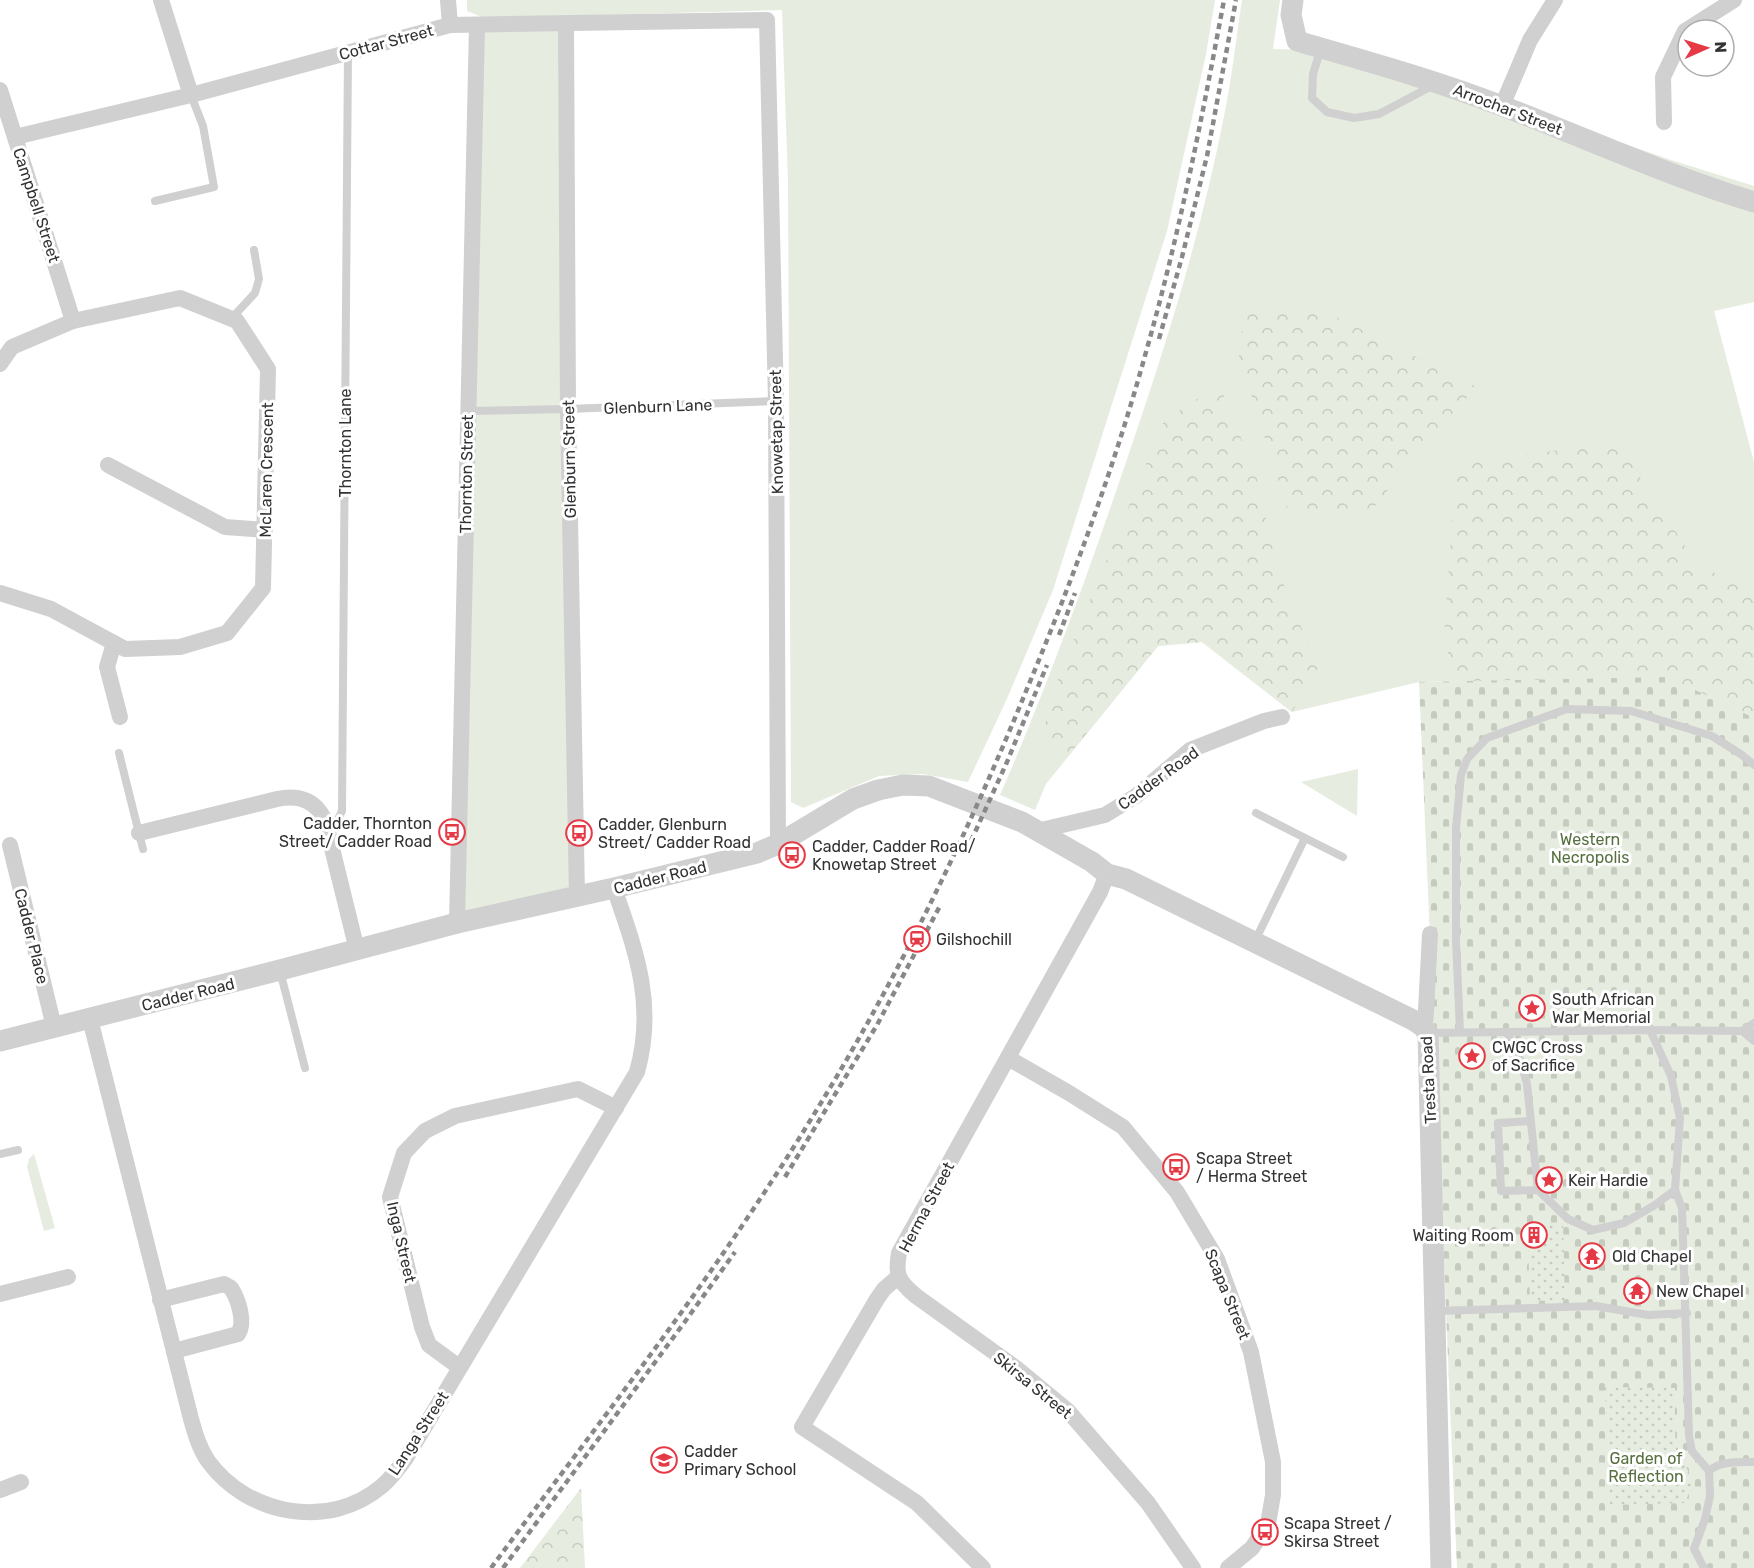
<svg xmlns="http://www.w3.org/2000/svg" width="1754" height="1568" viewBox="0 0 1754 1568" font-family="Rubik,sans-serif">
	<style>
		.green { fill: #e6ecdf }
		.forest { fill: url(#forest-crowns) }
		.cemetery { fill: url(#cemetery-stones) }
		.garden { fill: url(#garden-dots) }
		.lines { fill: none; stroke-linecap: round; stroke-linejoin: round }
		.service { stroke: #d0d0d0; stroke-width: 8 }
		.minor { stroke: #d0d0d0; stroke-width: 16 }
		.tertiary { stroke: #d0d0d0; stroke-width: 21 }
		.rail { stroke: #888; stroke-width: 4.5; stroke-dasharray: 6 4.5; stroke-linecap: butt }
		.labels { text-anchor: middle; stroke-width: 6; stroke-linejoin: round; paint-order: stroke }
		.street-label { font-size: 16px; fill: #333; stroke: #fff }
		.poi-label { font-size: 16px; fill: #333; stroke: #fff; text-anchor: start }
		.park-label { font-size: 16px; fill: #56703f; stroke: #fff }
	</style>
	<defs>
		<pattern id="forest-crowns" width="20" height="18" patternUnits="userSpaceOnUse" patternTransform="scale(1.5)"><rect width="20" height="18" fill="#e6ecdf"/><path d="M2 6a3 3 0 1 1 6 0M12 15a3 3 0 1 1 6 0" fill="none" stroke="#c6cbc0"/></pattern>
		<pattern id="cemetery-stones" width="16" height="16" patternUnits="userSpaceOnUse" patternTransform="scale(1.5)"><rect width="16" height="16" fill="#e6ecdf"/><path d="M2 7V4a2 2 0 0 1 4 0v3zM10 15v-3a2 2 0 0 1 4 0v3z" fill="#c6cbc0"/></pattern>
		<pattern id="garden-dots" width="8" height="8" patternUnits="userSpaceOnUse" patternTransform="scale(1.5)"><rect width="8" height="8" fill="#e6ecdf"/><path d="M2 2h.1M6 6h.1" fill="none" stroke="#c6cbc0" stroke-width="1.8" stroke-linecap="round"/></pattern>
	</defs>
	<rect width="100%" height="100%" fill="#fff"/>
	<!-- green -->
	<g class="green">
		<path d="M467 0H1215L1206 54 1167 231 1053 590 1006 701 968 782 923 774 879 776 803 808 791 802 788 181 782 10 562 16 565 408 469 410 482 17 467 11Z"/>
		<path d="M1242 0H1280L1273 49 1360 51 1668 159 1754 186V302L1714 311 1754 462V718L1668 677 1419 682 1292 712 1202 642 1158 646 1046 784 1035 810 1000 795C1047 687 1087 577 1125 465 1164 351 1201 235 1224 116 1232 78 1236 39 1242 0Z"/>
		<path d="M566 411 575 892 461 920 469 413Z"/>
		<path d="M1358 769 1357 816 1301 782Z"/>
		<path d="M34 1154 55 1228 44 1231 27 1167 29 1159Z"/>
	</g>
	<!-- forest -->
	<g class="forest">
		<path d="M1318 308 1477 387 1424 444 1371 511 1287 508 1239 357 1244 312Z"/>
		<path d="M1219 384 1256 475 1277 568 1318 668 1292 712 1202 642 1158 646 1069 755 1041 738 1060 673 1164 421Z"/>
		<path d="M1617 442 1697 564 1754 593V718L1676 681H1456L1444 639 1456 464Z"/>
		<path d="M581 1488 585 1568H520Z"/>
	</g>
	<!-- cemetery -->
	<path class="cemetery" d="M1668 677 1754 718V1568H1457L1419 682Z"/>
	<!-- garden -->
	<g class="garden">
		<path d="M1563 1223 1565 1300 1530 1301 1528 1243 1540 1242 1539 1224Z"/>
		<path d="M1605 1387 1675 1388C1676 1403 1673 1431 1677 1445 1683 1469 1701 1478 1684 1503L1610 1505Z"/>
	</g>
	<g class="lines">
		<!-- service -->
		<g class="service">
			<path d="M1321 48 1313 74 1312 98 1327 112 1354 118 1379 114 1432 86"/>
			<path d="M155 201 214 187 203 126 191 95"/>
			<path d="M231 319 255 293 259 279 254 250"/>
			<path d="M468 411 568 409 776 401"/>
			<path d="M119 753 143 849"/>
			<path d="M1256 813 1305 838"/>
			<path d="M326 824 337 821 342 811 348 52"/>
			<path d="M1255 941 1305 838 1343 857"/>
			<path d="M280 971 305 1068"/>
			<path d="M1754 1023 1742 1031 1754 1041"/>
			<path d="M1460 1032 1456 940V828L1461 775 1467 759 1487 738 1567 709 1631 711 1712 736 1742 755 1754 765"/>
			<path d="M1428 1033 1650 1030 1742 1031 1754 1033"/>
			<path d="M1507 1033 1518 1052 1527 1084 1538 1190 1568 1219 1593 1230 1624 1223 1655 1205 1675 1190 1680 1118 1671 1076 1650 1030"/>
			<path d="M1530 1121 1498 1123 1501 1191 1538 1190"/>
			<path d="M0 1154 18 1150"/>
			<path d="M1675 1190 1682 1208 1689 1436 1692 1451 1709 1471 1710 1496 1705 1519 1694 1549 1704 1568"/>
			<path d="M1435 1311 1596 1306 1648 1315 1687 1313"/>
			<path d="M1709 1471C1720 1461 1740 1462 1754 1462"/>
		</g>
		<!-- minor -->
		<g class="minor">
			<path d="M161 0 191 95"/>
			<path d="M448 0 450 25"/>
			<path d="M566 23 568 409 577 896"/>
			<path d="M0 90 73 321"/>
			<path d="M1502 106 1530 40 1555 0"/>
			<path d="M1664 122 1663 77 1685 31 1734 0"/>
			<path d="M15 137 191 95 450 25 767 20 776 401 778 844"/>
			<path d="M0 364 12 347 73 321 180 298 237 321 268 369 263 588 227 633 180 647 125 649 51 609 0 593"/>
			<path d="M108 465 225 527 265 530"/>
			<path d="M114 643 107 667 120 717"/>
			<path d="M1037 831 1105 815 1136 796 1190 750 1264 721 1282 717"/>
			<path d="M139 833 277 799C300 794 318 801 326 824L357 950"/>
			<path d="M10 845 54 1027"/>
			<path d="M1107 874 1100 892 899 1253C895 1275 898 1281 916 1296L1016 1368 1068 1411 1148 1503 1193 1568"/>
			<path d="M457 923 477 25"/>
			<path d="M90 1019 191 1419C195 1433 199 1448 208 1461 247 1515 329 1531 382 1486 391 1478 399 1468 406 1458L637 1072C656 1005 636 951 614 888"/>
			<path d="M1425 1029 1430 934"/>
			<path d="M1008 1058 1069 1093 1123 1127 1177 1192 1217 1259 1251 1352 1273 1462V1495L1268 1524 1252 1548 1228 1568"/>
			<path d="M898 1277 884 1289 877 1299 802 1427 917 1503 983 1568"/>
			<path d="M0 1294 68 1277"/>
			<path d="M160 1300 224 1284 231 1288C238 1299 246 1322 238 1334L174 1351"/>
			<path d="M459 1367 429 1345 422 1327 390 1197 404 1153 425 1131 455 1116 578 1089 616 1108"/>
			<path d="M0 1490 21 1482"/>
		</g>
		<!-- tertiary -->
		<g class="tertiary">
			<path d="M1293 0 1291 15 1297 41C1366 61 1435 80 1502 106 1586 138 1668 176 1754 202"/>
			<path d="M0 1041 280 970 457 923 614 888 757 853 778 844 853 799 878 790 903 785 929 786 1022 822 1092 862 1107 874 1126 879 1413 1020 1422 1026 1428 1033 1441 1568"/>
		</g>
		<!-- rail -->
		<g class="rail">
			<path d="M1159 339 1182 257 1207 156 1236 0"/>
			<path d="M1059 635 1075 593"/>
			<path d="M971 841 1007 762 1047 665"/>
			<path d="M785 1177 877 1025 941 904"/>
			<path d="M491 1568C599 1422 713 1279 808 1124 895 984 967 836 1029 684 1074 576 1115 465 1146 352 1179 236 1202 118 1224 0"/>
			<path d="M503 1568 684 1323 735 1252"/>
		</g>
	</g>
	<!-- icons -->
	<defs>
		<g id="bus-ring" transform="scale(1.35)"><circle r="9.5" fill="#fff" stroke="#e63946" stroke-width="1.5"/><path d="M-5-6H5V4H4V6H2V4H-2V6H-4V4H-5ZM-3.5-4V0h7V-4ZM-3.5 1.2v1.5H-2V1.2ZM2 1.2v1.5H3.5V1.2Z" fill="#e63946"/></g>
		<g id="station-ring" transform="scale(1.35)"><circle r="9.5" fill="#fff" stroke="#e63946" stroke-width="1.5"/><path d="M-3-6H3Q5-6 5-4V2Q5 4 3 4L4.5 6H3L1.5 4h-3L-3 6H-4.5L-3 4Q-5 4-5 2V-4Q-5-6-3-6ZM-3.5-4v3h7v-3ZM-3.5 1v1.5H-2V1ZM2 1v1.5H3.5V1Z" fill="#e63946"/></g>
		<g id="sight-ring" transform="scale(1.35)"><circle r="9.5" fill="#fff" stroke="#e63946" stroke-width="1.5"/><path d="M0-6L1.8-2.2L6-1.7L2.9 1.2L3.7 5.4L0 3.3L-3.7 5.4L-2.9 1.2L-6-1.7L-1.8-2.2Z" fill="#e63946"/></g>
		<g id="building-ring" transform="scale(1.35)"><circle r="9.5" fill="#fff" stroke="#e63946" stroke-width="1.5"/><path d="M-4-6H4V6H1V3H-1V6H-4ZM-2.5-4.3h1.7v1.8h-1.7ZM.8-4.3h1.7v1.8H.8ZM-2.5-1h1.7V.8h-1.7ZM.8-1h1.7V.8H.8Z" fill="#e63946"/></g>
		<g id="temple-ring" transform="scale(1.35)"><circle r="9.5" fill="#fff" stroke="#e63946" stroke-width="1.5"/><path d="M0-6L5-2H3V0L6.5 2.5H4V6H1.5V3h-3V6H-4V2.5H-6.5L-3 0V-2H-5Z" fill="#e63946"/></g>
		<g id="school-ring" transform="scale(1.35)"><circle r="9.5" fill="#fff" stroke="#e63946" stroke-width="1.5"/><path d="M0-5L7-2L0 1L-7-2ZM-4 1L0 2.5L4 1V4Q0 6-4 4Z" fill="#e63946"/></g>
	</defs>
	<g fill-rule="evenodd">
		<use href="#bus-ring" x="452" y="832"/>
		<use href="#bus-ring" x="579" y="833"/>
		<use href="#bus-ring" x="792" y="855"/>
		<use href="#station-ring" x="917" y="939"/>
		<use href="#sight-ring" x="1532" y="1008"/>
		<use href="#sight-ring" x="1472" y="1056"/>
		<use href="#bus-ring" x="1176" y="1167"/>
		<use href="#sight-ring" x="1549" y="1180"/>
		<use href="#building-ring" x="1534" y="1235"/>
		<use href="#temple-ring" x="1592" y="1256"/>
		<use href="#temple-ring" x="1637" y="1291"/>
		<use href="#school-ring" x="664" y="1460"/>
		<use href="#bus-ring" x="1265" y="1532"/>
	</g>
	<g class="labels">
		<!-- street labels -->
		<g class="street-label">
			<text transform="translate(386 42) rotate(-15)" y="6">Cottar Street</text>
			<text transform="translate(1508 109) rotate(21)" y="6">Arrochar Street</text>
			<text transform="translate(37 205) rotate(72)" y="6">Campbell Street</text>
			<text transform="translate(658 406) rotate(-2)" y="6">Glenburn Lane</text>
			<text transform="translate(776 432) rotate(-91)" y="6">Knowetap Street</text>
			<text transform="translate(345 443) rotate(-90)" y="6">Thornton Lane</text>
			<text transform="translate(569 459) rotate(-91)" y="6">Glenburn Street</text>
			<text transform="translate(266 470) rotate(-89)" y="6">McLaren Crescent</text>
			<text transform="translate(466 474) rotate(-89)" y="6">Thornton Street</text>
			<text transform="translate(1158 778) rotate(-36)" y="6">Cadder Road</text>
			<text transform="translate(660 877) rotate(-14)" y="6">Cadder Road</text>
			<text transform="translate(32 936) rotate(76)" y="6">Cadder Place</text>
			<text transform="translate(188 994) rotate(-14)" y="6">Cadder Road</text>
			<text transform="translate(1428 1080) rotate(-93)" y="6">Tresta Road</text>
			<text transform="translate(926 1207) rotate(-62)" y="6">Herma Street</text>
			<text transform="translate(402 1242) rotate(77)" y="6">Inga Street</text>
			<text transform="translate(1228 1294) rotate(68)" y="6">Scapa Street</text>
			<text transform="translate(1033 1385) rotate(39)" y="6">Skirsa Street</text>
			<text transform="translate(418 1433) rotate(-57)" y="6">Langa Street</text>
		</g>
		<!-- poi labels -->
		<g class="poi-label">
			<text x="432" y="829" text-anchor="end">Cadder, Thornton<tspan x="432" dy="18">Street/ Cadder Road</tspan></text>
			<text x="598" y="830">Cadder, Glenburn<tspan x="598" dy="18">Street/ Cadder Road</tspan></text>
			<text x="812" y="852">Cadder, Cadder Road/<tspan x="812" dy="18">Knowetap Street</tspan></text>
			<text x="936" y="945">Gilshochill</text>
			<text x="1552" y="1005">South African<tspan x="1552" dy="18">War Memorial</tspan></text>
			<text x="1492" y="1053">CWGC Cross<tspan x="1492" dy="18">of Sacrifice</tspan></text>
			<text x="1196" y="1164">Scapa Street<tspan x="1196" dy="18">/ Herma Street</tspan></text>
			<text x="1568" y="1186">Keir Hardie</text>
			<text x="1514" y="1241" text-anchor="end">Waiting Room</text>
			<text x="1612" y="1262">Old Chapel</text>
			<text x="1656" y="1297">New Chapel</text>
			<text x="684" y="1457">Cadder<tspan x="684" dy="18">Primary School</tspan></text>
			<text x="1284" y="1529">Scapa Street /<tspan x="1284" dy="18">Skirsa Street</tspan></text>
		</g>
		<!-- park labels -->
		<g class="park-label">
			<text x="1590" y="845">Western<tspan x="1590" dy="18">Necropolis</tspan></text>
			<text x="1646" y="1464">Garden of<tspan x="1646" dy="18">Reflection</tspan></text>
		</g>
	</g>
	<!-- north arrow -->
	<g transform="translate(1706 48) rotate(87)"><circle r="28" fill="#ffffff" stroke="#adadad" stroke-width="1.5"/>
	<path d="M0-4.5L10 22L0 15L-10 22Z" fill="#e63946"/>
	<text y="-9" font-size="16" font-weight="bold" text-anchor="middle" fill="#333333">N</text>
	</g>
</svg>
